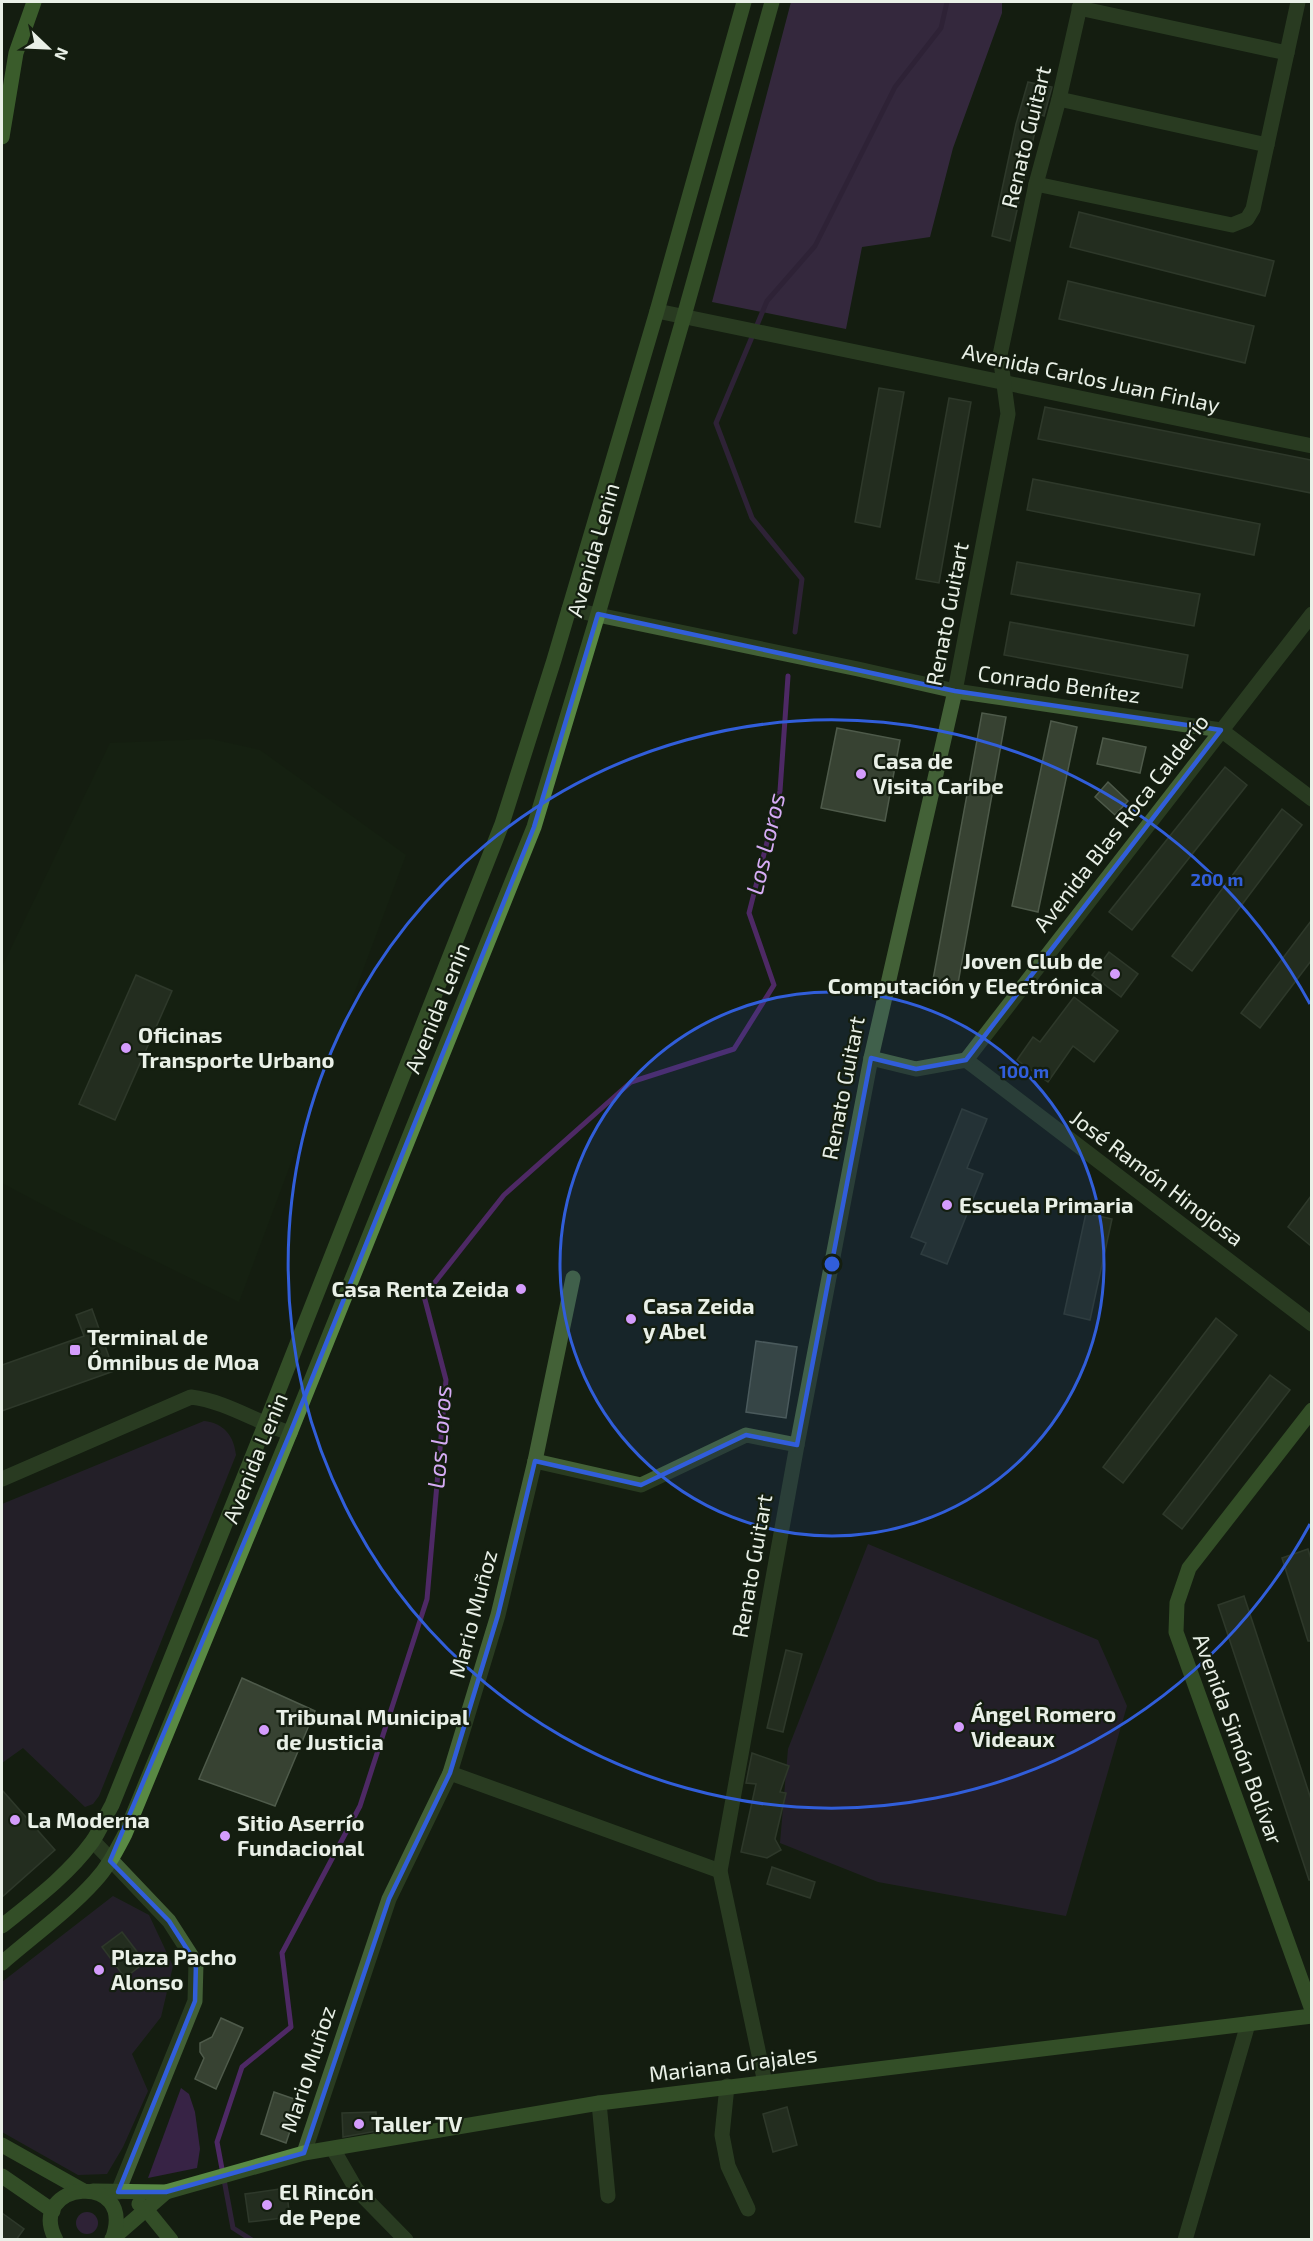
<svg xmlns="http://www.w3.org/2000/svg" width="1313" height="2241" viewBox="0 0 1313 2241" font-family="'Exo 2',sans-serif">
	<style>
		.built { fill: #172512 }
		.green { fill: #372345 }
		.forest { fill: #5b3774 }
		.water { fill: #4e2965 }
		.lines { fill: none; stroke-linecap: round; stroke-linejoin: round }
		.stream { stroke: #4e2965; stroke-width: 5 }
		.building { fill: #374232; stroke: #4e5a4a; stroke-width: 1.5 }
		.street { stroke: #436137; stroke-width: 15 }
		.secondary { stroke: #598944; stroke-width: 15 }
		.primary { stroke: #69a94d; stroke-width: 15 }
		.marked { fill: none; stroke: #315eda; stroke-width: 4.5; stroke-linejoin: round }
		.ring { fill: none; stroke: #315eda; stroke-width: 3 }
		.poi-dot { fill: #d49cfc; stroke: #141e10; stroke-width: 2 }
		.labels { text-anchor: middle; stroke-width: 4.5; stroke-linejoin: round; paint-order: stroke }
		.street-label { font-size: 22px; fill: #e9f0e7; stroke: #141e10 }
		.poi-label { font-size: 22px; font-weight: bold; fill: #e9f0e7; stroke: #141e10; text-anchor: start }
		.water-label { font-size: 24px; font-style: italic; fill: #d6acf5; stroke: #141e10 }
		.centre { fill: #315eda; stroke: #141e10; stroke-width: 3 }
		.ring-label { font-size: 18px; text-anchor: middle; font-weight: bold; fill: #315eda; stroke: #141e10; stroke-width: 4.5; stroke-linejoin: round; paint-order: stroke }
	</style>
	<rect width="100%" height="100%" fill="#141e10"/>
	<!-- built -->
	<path class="built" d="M211 739 260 750 406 855 239 1302 68 1218 2 1183V967L110 743Z"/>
	<!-- green -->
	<g class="green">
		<path d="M204 1421C224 1423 234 1436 236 1455L99 1796 93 1804 85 1807 23 1748 2 1763V1504Z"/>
		<path d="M868 1544 1098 1640 1127 1706 1066 1916 878 1882 780 1843 788 1749Z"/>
		<path d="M113 1896 149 1915 173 1966 161 2017 132 2054 148 2091 123 2147 107 2174 78 2175 2 2132V1982Z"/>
		<path d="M181 2088 189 2094 195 2112 200 2149 197 2168 148 2178Z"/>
	</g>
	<!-- forest -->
	<path class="forest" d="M791 2H1002V13L953 148 930 237 862 247 846 329 712 302Z"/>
	<!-- water -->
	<circle class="water" cx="87" cy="2223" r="11"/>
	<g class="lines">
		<!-- stream -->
		<g class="stream">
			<path d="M795 632 802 579 752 518 716 423 767 301 815 246 895 87 941 28 947 2"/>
			<path d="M252 2240 233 2228 217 2142 242 2067 291 2027 282 1953 360 1806 427 1599 446 1380 424 1296 504 1195 631 1082 734 1049 774 985 749 913 780 791 788 676"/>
		</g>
	</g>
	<!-- building -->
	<g class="building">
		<path d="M1028 82 1052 87 1044 116 1039 114 1010 241 992 236 1016 124Z"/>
		<path d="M1079 212 1274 261 1265 296 1070 247Z"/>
		<path d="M1068 281 1254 326 1245 363 1059 319Z"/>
		<path d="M879 388 904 392 880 527 855 522Z"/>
		<path d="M949 398 971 402 939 583 916 579Z"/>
		<path d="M1045 407 1311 460V493L1038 439Z"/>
		<path d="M1033 479 1260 524 1254 555 1027 510Z"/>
		<path d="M1017 562 1200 594 1194 626 1011 594Z"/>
		<path d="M1010 622 1188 655 1182 688 1004 655Z"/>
		<path d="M982 713 1006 717 957 989 932 985Z"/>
		<path d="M1051 721 1077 727 1038 912 1012 906Z"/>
		<path d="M837 728 900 740 885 821 821 808Z"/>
		<path d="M1103 738 1146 747 1140 773 1097 764Z"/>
		<path d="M1225 767 1247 785 1132 930 1109 912Z"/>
		<path d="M1108 782 1128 801 1115 815 1095 797Z"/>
		<path d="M1282 809 1302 825 1192 971 1172 956Z"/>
		<path d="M1311 921V961L1260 1028 1241 1013Z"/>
		<path d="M1109 952 1138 974 1121 997 1092 975Z"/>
		<path d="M136 975 172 991 115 1120 79 1104Z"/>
		<path d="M1074 997 1118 1031 1094 1062 1073 1046 1048 1082 1017 1060 1033 1037 1040 1042Z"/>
		<path d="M962 1109 987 1119 967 1168 983 1174 947 1264 921 1254 926 1243 911 1237Z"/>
		<path d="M1311 1196V1246L1288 1227Z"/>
		<path d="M1086 1213 1112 1219 1090 1320 1064 1314Z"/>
		<path d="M92 1309 114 1371 2 1411V1365L84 1336 76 1315Z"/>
		<path d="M1216 1318 1237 1335 1123 1483 1103 1467Z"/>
		<path d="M756 1341 797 1347 786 1418 746 1412Z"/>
		<path d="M1270 1375 1290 1390 1182 1529 1163 1514Z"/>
		<path d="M1308 1549 1311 1559V1641H1308L1282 1558Z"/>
		<path d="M1244 1596 1311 1799V1880H1309L1218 1605Z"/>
		<path d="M786 1650 802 1654 783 1732 767 1728Z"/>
		<path d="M242 1678 315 1711 275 1806 199 1779Z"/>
		<path d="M752 1753 789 1766 780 1792 786 1793 775 1839 781 1850 767 1858 741 1852 756 1784 746 1783Z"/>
		<path d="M2 1790 55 1850 2 1897Z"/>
		<path d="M772 1867 815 1882 810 1898 767 1884Z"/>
		<path d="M122 1932 145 1962 125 1978 102 1947Z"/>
		<path d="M221 2018 243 2028 216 2089 195 2079 204 2058 200 2052V2043L212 2037Z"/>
		<path d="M274 2092 300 2101 286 2143 261 2134Z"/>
		<path d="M787 2107 797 2145 773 2152 763 2114Z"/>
		<path d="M376 2112 377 2131 343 2137 342 2113Z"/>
		<path d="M286 2188 290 2217 249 2222 245 2194Z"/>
		<path d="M2 2213 24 2229 16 2240H2Z"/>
	</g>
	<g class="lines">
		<!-- street -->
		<g class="street">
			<path d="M1079 8 1287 53"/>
			<path d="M1059 99 1267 145"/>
			<path d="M1036 184 1232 225 1247 219 1253 209 1298 2"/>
			<path d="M657 311 1312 446"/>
			<path d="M569 609 858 669 955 691 1221 730 1312 799"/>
			<path d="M871 1058 916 1069 966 1060 1312 1324"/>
			<path d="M966 1060 1312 614"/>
			<path d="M535 1461 641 1485 746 1435 797 1445"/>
			<path d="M2 1479 191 1397C225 1401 256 1422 290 1433"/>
			<path d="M450 1773 720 1871"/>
			<path d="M93 1841 169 1921 196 1963 195 2001 118 2192"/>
			<path d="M765 2083 720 1871 797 1445 871 1058 955 691 1008 414 1000 355 1036 184 1059 99 1081 2"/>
			<path d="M727 2086 722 2135 728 2166 748 2209"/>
			<path d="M599 2103 608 2196"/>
			<path d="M333 2149 356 2189 406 2240"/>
			<path d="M304 2153 389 1899 450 1773 498 1615 535 1461 573 1278"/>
			<path d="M1185 2240 1248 2024"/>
		</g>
		<!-- secondary -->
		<g class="secondary">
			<path d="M1312 1410 1189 1568 1177 1603 1176 1632 1312 2010"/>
			<path d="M2 1926C33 1901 68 1875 92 1842 100 1831 105 1817 112 1805L265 1425 502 824 554 660 657 311 744 2"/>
			<path d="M2 1963C33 1936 68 1911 95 1881 108 1867 116 1851 125 1834L290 1433 534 827 598 614 684 316 772 2"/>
			<path d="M2 2145 82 2190"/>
			<path d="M2 2176 53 2211"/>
			<path d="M93 2191 166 2192 304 2153 599 2103 1312 2016"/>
			<path d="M139 2204 145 2208 171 2240"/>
			<path d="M112 2239 166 2192"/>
			<path d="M56 2240C24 2181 139 2169 112 2240"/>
		</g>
		<!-- primary -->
		<path class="primary" d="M2 137 16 53 34 2"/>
	</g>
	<!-- marked area -->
	<path d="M0 0H1313V2241H0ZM598 614 955 691 1221 730 966 1060 916 1069 871 1058 797 1445 746 1435 641 1485 535 1461 498 1615 450 1773 389 1899 304 2153 166 2192H118L195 2001 196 1963 169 1921 110 1861 290 1433 534 827Z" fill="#141e10" fill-opacity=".55" fill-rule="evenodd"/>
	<path class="marked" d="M598 614 955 691 1221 730 966 1060 916 1069 871 1058 797 1445 746 1435 641 1485 535 1461 498 1615 450 1773 389 1899 304 2153 166 2192H118L195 2001 196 1963 169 1921 110 1861 290 1433 534 827Z"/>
	<!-- distance rings -->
	<circle cx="832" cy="1264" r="272" fill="#315eda" fill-opacity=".12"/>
	<g class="ring">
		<circle cx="832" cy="1264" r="272"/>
		<path d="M1310 1524A544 544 0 1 1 1310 1004"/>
	</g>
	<!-- markers -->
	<g class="poi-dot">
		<circle cx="861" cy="774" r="6"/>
		<circle cx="1115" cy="974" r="6"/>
		<circle cx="126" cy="1048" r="6"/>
		<circle cx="947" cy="1205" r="6"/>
		<circle cx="521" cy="1289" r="6"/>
		<circle cx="631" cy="1319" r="6"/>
		<rect x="69" y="1344" width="12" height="12" rx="3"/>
		<circle cx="959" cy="1727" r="6"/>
		<circle cx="264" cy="1730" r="6"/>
		<circle cx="15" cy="1820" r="6"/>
		<circle cx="225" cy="1836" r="6"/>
		<circle cx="99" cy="1970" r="6"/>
		<circle cx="359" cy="2124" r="6"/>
		<circle cx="267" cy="2205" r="6"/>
	</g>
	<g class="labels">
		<!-- street labels -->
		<g class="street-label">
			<text transform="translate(1026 137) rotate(-76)" y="8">Renato Guitart</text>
			<text transform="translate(1091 378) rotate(12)" y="8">Avenida Carlos Juan Finlay</text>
			<text transform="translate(593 550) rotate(-74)" y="8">Avenida Lenin</text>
			<text transform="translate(947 614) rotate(-79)" y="8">Renato Guitart</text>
			<text transform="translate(1059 684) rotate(8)" y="8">Conrado Benítez</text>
			<text transform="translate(1121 823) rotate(-52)" y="8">Avenida Blas Roca Calderío</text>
			<text transform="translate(437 1008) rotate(-68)" y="8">Avenida Lenin</text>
			<text transform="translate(843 1088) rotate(-79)" y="8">Renato Guitart</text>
			<text transform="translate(1157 1178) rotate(37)" y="8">José Ramón Hinojosa</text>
			<text transform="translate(255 1458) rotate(-68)" y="8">Avenida Lenin</text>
			<text transform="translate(752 1566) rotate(-80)" y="8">Renato Guitart</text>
			<text transform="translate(473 1614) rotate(-75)" y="8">Mario Muñoz</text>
			<text transform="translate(1238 1739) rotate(70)" y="8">Avenida Simón Bolívar</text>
			<text transform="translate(733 2064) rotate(-7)" y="8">Mariana Grajales</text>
			<text transform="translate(308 2069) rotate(-72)" y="8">Mario Muñoz</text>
		</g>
		<!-- poi labels -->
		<g class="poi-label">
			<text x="873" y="769">Casa de<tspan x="873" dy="25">Visita Caribe</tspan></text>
			<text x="1103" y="969" text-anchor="end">Joven Club de<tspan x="1103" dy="25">Computación y Electrónica</tspan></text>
			<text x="138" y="1043">Oficinas<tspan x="138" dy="25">Transporte Urbano</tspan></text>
			<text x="959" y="1213">Escuela Primaria</text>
			<text x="509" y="1297" text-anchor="end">Casa Renta Zeida</text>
			<text x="643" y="1314">Casa Zeida<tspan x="643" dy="25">y Abel</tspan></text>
			<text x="87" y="1345">Terminal de<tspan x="87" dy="25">Ómnibus de Moa</tspan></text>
			<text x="971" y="1722">Ángel Romero<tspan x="971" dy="25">Videaux</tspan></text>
			<text x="276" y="1725">Tribunal Municipal<tspan x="276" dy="25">de Justicia</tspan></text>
			<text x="27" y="1828">La Moderna</text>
			<text x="237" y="1831">Sitio Aserrío<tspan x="237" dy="25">Fundacional</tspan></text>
			<text x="111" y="1965">Plaza Pacho<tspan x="111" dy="25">Alonso</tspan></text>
			<text x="371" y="2132">Taller TV</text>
			<text x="279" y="2200">El Rincón<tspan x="279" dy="25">de Pepe</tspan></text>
		</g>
		<!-- water labels -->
		<g class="water-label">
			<text transform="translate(766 844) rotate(-77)" y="8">Los Loros</text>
			<text transform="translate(440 1437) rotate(-86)" y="8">Los Loros</text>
		</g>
	</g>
	<circle cx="832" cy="1264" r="9" class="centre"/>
	<g class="ring-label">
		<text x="1217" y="886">200 m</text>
		<text x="1024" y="1078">100 m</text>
	</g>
	<!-- border -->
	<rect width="1313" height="2241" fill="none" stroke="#e9f0e7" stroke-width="6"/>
	<!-- north arrow -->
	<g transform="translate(48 48) rotate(113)" stroke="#141e10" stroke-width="4.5" paint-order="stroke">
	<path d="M0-4.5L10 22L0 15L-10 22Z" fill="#e9f0e7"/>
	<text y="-9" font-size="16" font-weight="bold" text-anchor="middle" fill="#e9f0e7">N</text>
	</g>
</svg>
